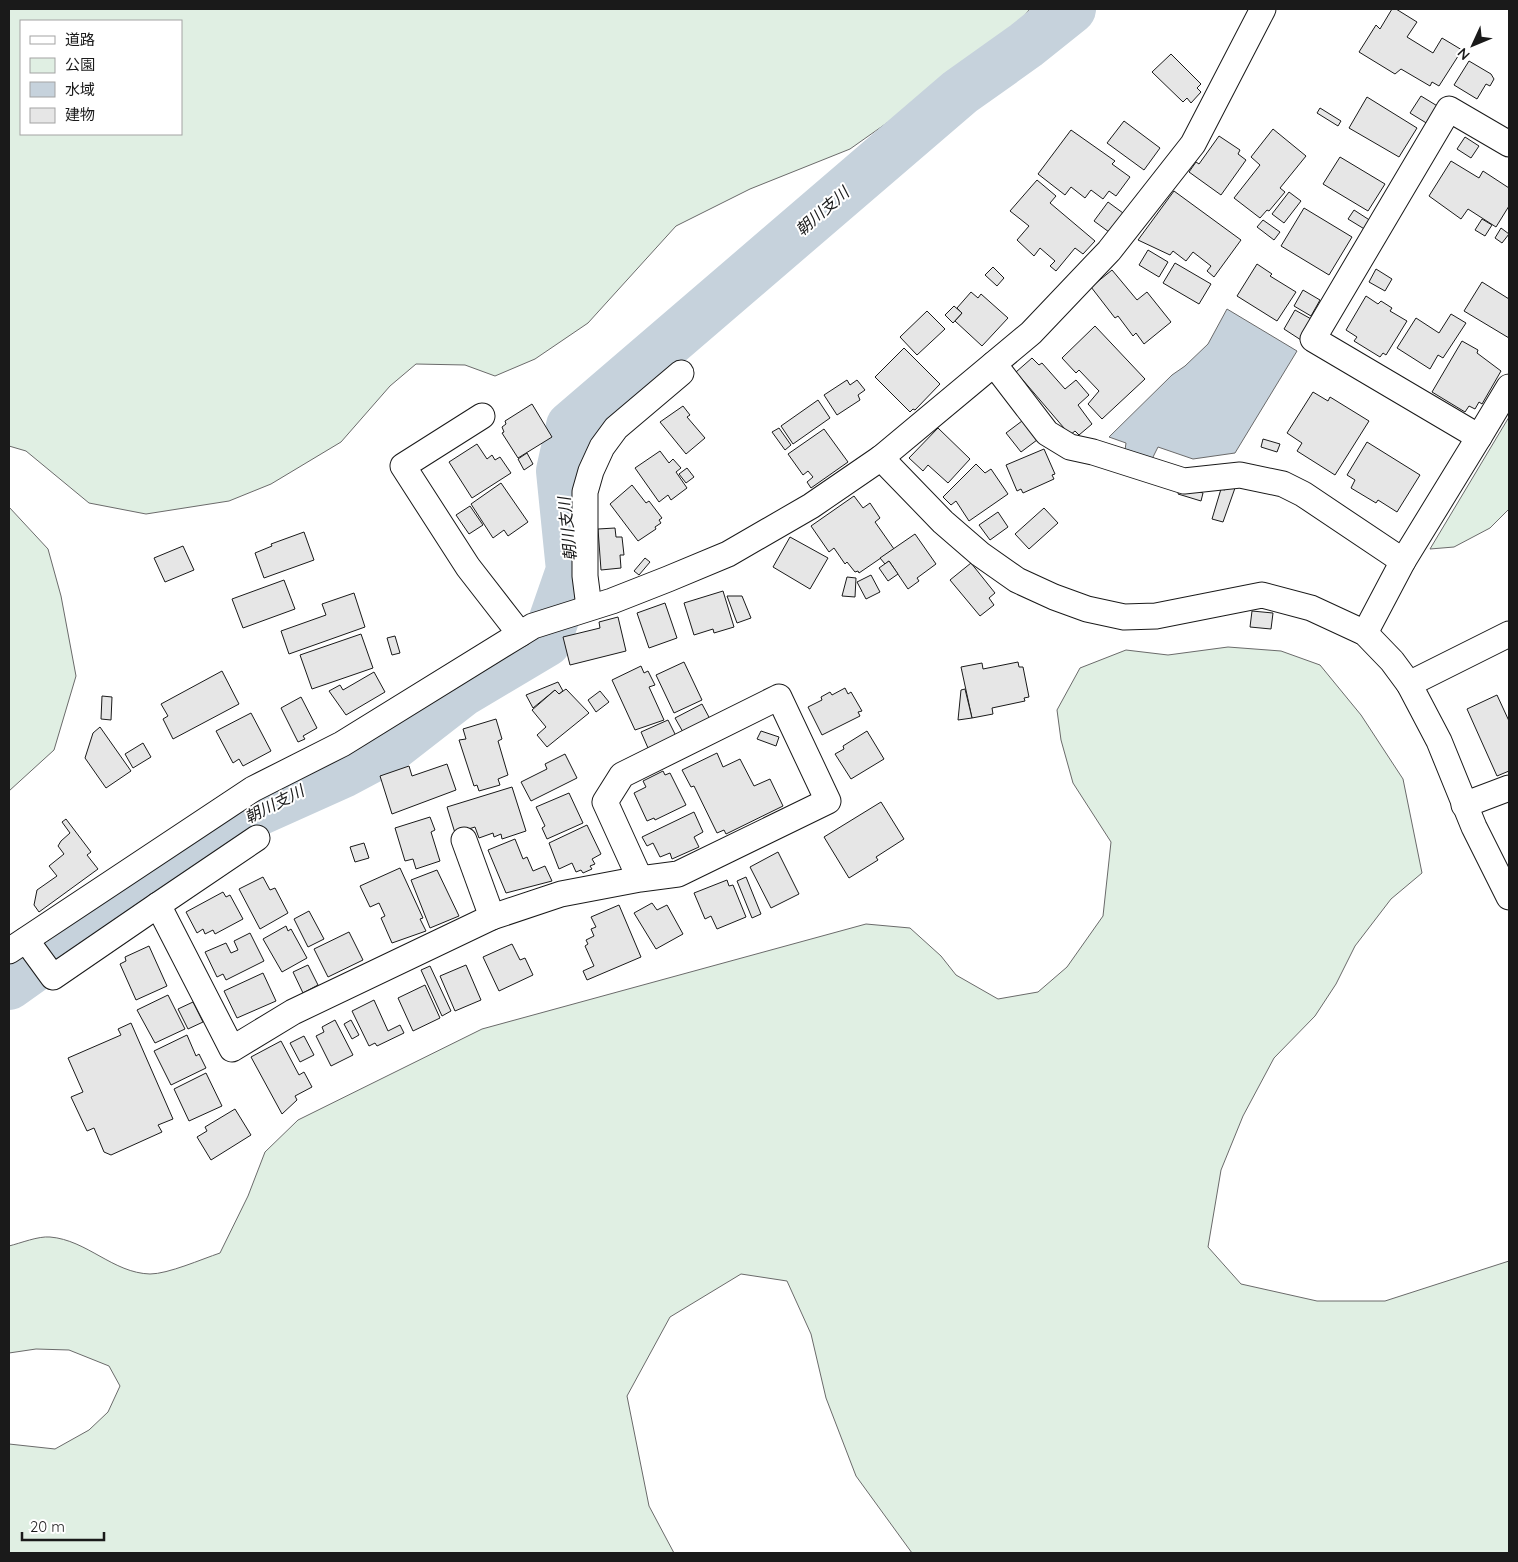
<svg xmlns="http://www.w3.org/2000/svg" width="1518" height="1562" viewBox="0 0 1518 1562" font-family="Quicksand,'Noto Sans JP',sans-serif">
	<style>
		.green { fill: #e0efe3; stroke: #6a6a6a; fill-rule: evenodd }
		.water { fill: #c6d2dc; stroke: #6a6a6a }
		.lines { fill: none; stroke-linecap: round; stroke-linejoin: round }
		.river { stroke: #c6d2dc; stroke-width: 50 }
		.building { fill: #e6e6e6; stroke: #1a1a1a }
		.minor-casing { stroke: #1a1a1a; stroke-width: 27 }
		.minor { stroke: #fff; stroke-width: 25 }
		.labels { text-anchor: middle; stroke-width: 4; stroke-linejoin: round; paint-order: stroke }
		.water-label { font-size: 16px; font-style: italic; fill: #1a1a1a; stroke: #fff }
	</style>
	<rect width="100%" height="100%" fill="#fff"/>
	<!-- green -->
	<g class="green">
		<path d="M9 9H1030L1003 41 850 149 750 189 676 226 588 323 535 359 495 376 465 365 416 364 390 386 341 442 271 484 229 501 146 514 89 503 26 451 9 446ZM21 21H181V134H21Z"/>
		<path d="M1509 417V509L1490 528 1454 547 1430 549Z"/>
		<path d="M9 507 48 549 61 596 76 676 54 750 9 791Z"/>
		<path d="M1228 647 1281 651 1320 665 1361 715 1403 779 1422 873 1391 899 1355 946 1336 984 1315 1016 1274 1058 1243 1116 1221 1170 1208 1247 1241 1284 1317 1301H1385L1509 1261V1553H912L856 1476 826 1398 811 1334 787 1281 741 1274 670 1317 627 1396 649 1506 674 1553H9V1444L55 1449 89 1430 108 1412 120 1386 109 1366 69 1350 36 1349 9 1353V1246C21 1243 38 1236 50 1237 87 1240 113 1273 150 1274 168 1274 202 1259 220 1253L248 1196 265 1152 298 1120 482 1029 866 924 910 928 941 956 956 975 998 999 1038 992 1067 967 1103 916 1111 842 1073 783 1061 740 1057 710 1080 668 1126 650 1168 655Z"/>
	</g>
	<!-- water -->
	<path class="water" d="M1227 309 1297 351 1235 453 1193 459 1158 447 1152 459 1125 450 1126 443 1109 437 1172 375 1185 366 1208 344Z"/>
	<g class="lines">
		<!-- river -->
		<path class="river" d="M9 985 245 817 343 773 390 748 462 692 546 642 571 570 561 471 571 426 960 92 1026 45 1071 9"/>
	</g>
	<!-- building -->
	<g class="building">
		<path d="M1392 9H1396L1417 22 1407 37 1433 53 1442 38 1462 50 1439 86 1432 82 1430 86 1401 69 1395 74 1359 52 1376 25 1380 29Z"/>
		<path d="M1171 54 1201 84 1197 88 1201 92 1191 103 1187 98 1183 102 1152 72Z"/>
		<path d="M1469 61 1491 74 1494 79 1490 86 1486 84 1477 99 1454 85Z"/>
		<path d="M1421 96 1439 107 1428 124 1410 113Z"/>
		<path d="M1367 97 1417 128 1399 157 1349 128Z"/>
		<path d="M1320 108 1341 121 1338 126 1317 113Z"/>
		<path d="M1124 121 1160 148 1144 170 1107 143Z"/>
		<path d="M1273 129 1306 156 1280 188 1285 192 1269 211 1267 210 1260 218 1234 198 1260 165 1251 157Z"/>
		<path d="M1071 130 1115 161 1112 164 1130 177 1116 196 1109 191 1103 199 1091 190 1085 198 1071 187 1065 195 1038 174Z"/>
		<path d="M1219 136 1240 150 1238 154 1246 160 1221 195 1189 172 1196 162 1199 164Z"/>
		<path d="M1465 137 1479 146 1471 158 1457 149Z"/>
		<path d="M1340 157 1385 184 1368 211 1323 184Z"/>
		<path d="M1451 161 1479 178 1483 171 1509 188V206L1496 227 1468 209 1461 219 1429 196Z"/>
		<path d="M1037 180 1056 196 1050 203 1095 241 1083 254 1075 248 1056 271 1050 266 1055 261 1040 248 1034 256 1017 240 1029 226 1010 211Z"/>
		<path d="M1174 191 1241 240 1214 277 1207 271 1211 266 1193 252 1186 261 1173 251 1170 255 1138 240Z"/>
		<path d="M1289 192 1301 201 1284 223 1272 214Z"/>
		<path d="M1108 202 1123 213 1109 232 1094 221Z"/>
		<path d="M1304 208 1352 237 1329 275 1281 246Z"/>
		<path d="M1354 210 1371 221 1366 230 1348 219Z"/>
		<path d="M1482 219 1492 225 1485 236 1475 230Z"/>
		<path d="M1263 220 1280 232 1274 240 1257 227Z"/>
		<path d="M1501 228 1509 234 1502 243 1495 238Z"/>
		<path d="M1148 250 1168 262 1159 277 1139 265Z"/>
		<path d="M1175 263 1211 284 1199 304 1163 283Z"/>
		<path d="M1257 264 1272 274 1270 276 1296 292 1277 321 1237 296Z"/>
		<path d="M993 267 1004 278 997 286 985 275Z"/>
		<path d="M1376 269 1392 279 1385 291 1369 282Z"/>
		<path d="M1112 270 1137 300 1147 292 1171 322 1144 344 1136 333 1133 336 1118 316 1115 318 1091 287Z"/>
		<path d="M1482 282 1509 299V338L1464 311Z"/>
		<path d="M1303 290 1320 300 1311 316 1294 306Z"/>
		<path d="M971 292 978 298 981 294 1008 318 982 346 955 321 962 313 957 308Z"/>
		<path d="M1366 296 1378 304 1381 301 1392 308 1390 311 1407 321 1386 355 1383 353 1380 357 1354 341 1357 337 1346 330Z"/>
		<path d="M954 306 962 313 953 323 945 315Z"/>
		<path d="M1295 310 1313 320 1301 340 1284 329Z"/>
		<path d="M927 311 945 329 917 355 900 337Z"/>
		<path d="M1451 314 1466 323 1443 358 1438 355 1430 369 1397 348 1416 318 1439 333Z"/>
		<path d="M1095 326 1145 379 1102 419 1088 404 1099 391 1079 370 1076 373 1062 358Z"/>
		<path d="M1462 341 1478 350 1477 353 1501 371 1482 404 1479 402 1475 409 1469 406 1465 412 1432 392Z"/>
		<path d="M904 348 940 384 915 410 913 409 910 412 875 377Z"/>
		<path d="M1032 358 1039 365 1042 363 1065 389 1076 380 1089 395 1078 405 1092 424 1079 435 1075 431 1070 435 1016 372Z"/>
		<path d="M847 380 850 385 857 380 865 390 858 395 860 400 837 415 824 395Z"/>
		<path d="M1313 392 1328 401 1330 397 1369 421 1335 475 1297 451 1302 443 1287 433Z"/>
		<path d="M818 400 830 418 793 444 781 426Z"/>
		<path d="M532 404 552 437 518 458 502 433 504 432 502 427 506 424 505 421Z"/>
		<path d="M683 406 690 415 687 417 705 438 686 454 660 422Z"/>
		<path d="M1024 415 1041 437 1021 452 1006 433 1022 421 1019 418Z"/>
		<path d="M779 428 791 445 785 450 772 432Z"/>
		<path d="M938 428 970 459 948 483 928 465 923 471 909 458Z"/>
		<path d="M824 429 848 462 811 488 807 482 813 477 808 471 803 475 788 454Z"/>
		<path d="M1263 439 1280 444 1277 452 1261 447Z"/>
		<path d="M1367 442 1420 475 1397 512 1378 500 1376 503 1351 488 1355 480 1347 475Z"/>
		<path d="M477 444 487 459 492 455 495 460 500 457 511 473 472 498 449 462Z"/>
		<path d="M1044 449 1055 474 1052 475 1054 479 1023 493 1021 489 1017 491 1006 465Z"/>
		<path d="M660 451 669 463 673 459 681 468 676 472 687 488 671 500 668 495 659 502 635 468Z"/>
		<path d="M527 453 533 464 524 470 518 459Z"/>
		<path d="M976 464 985 473 991 469 1008 494 969 521 956 501 951 505 943 497Z"/>
		<path d="M687 468 694 477 686 483 679 474Z"/>
		<path d="M501 483 528 522 508 536 504 530 493 538 471 504Z"/>
		<path d="M632 485 646 503 649 501 662 518 659 520 661 523 655 527 656 529 638 541 610 504Z"/>
		<path d="M1180 486 1203 493 1201 501 1178 494Z"/>
		<path d="M1227 486 1235 488 1223 522 1212 519 1221 489 1225 490Z"/>
		<path d="M854 496 863 508 870 503 880 518 875 522 894 549 859 573 858 571 855 572 847 562 845 564 834 548 829 552 811 526Z"/>
		<path d="M470 506 483 525 469 534 456 515Z"/>
		<path d="M1044 508 1058 523 1029 549 1015 534Z"/>
		<path d="M998 512 1008 527 990 540 979 525Z"/>
		<path d="M615 528 616 537H622L624 555H620L621 568 601 570 598 529Z"/>
		<path d="M304 532 314 560 264 578 255 553 272 546 271 544Z"/>
		<path d="M915 534 936 564 917 578 919 581 908 589 889 561 885 564 880 558Z"/>
		<path d="M790 537 828 558 810 589 773 567Z"/>
		<path d="M183 546 194 570 165 582 154 558Z"/>
		<path d="M645 558 650 562 639 575 634 571Z"/>
		<path d="M889 561 898 574 888 581 879 568Z"/>
		<path d="M971 563 995 593 989 598 994 605 980 616 950 580Z"/>
		<path d="M871 575 880 592 866 599 857 582Z"/>
		<path d="M847 577 856 578 855 597 842 596Z"/>
		<path d="M284 580 295 609 243 628 232 599Z"/>
		<path d="M723 591 734 627 714 633 713 629 694 635 684 603Z"/>
		<path d="M354 593 365 627 289 654 281 631 326 615 322 604Z"/>
		<path d="M727 596H742L751 618 737 623Z"/>
		<path d="M665 603 677 638 649 648 637 613Z"/>
		<path d="M1252 611 1273 613 1271 629 1250 627Z"/>
		<path d="M618 617 626 651 570 665 563 637 600 628 599 622Z"/>
		<path d="M361 634 373 668 312 689 300 655Z"/>
		<path d="M395 636 400 653 392 655 387 638Z"/>
		<path d="M684 662 702 700 674 713 656 675Z"/>
		<path d="M1018 662 1019 667H1023L1029 697 1024 698 1025 701 992 708 993 714 972 718 961 667 982 663 983 669Z"/>
		<path d="M641 666 644 673 648 671 655 685 649 687 664 720 635 730 612 680Z"/>
		<path d="M222 671 239 704 173 739 163 719 168 716 161 704Z"/>
		<path d="M374 672 385 692 346 715 329 691 340 685 343 690Z"/>
		<path d="M558 682 563 691 559 694 555 690 533 708 526 695Z"/>
		<path d="M845 688 848 694 851 692 862 711 858 712 860 716 822 735 808 707 822 700 821 697 830 692 832 695Z"/>
		<path d="M566 689 589 713 547 747 537 735 546 727 532 710 555 690 559 694Z"/>
		<path d="M965 689 972 718 958 720 961 690Z"/>
		<path d="M600 691 609 702 596 712 588 700Z"/>
		<path d="M1497 695 1509 721V771L1497 776 1467 709Z"/>
		<path d="M102 696 112 697 111 720 101 719Z"/>
		<path d="M301 697 317 728 303 736 305 739 298 742 281 708Z"/>
		<path d="M702 704 710 719 683 732 675 718Z"/>
		<path d="M251 713 271 751 243 766 239 759 233 763 216 731Z"/>
		<path d="M496 719 502 739 498 741 508 775 498 779 500 785 479 791 477 785 474 786 459 740 466 739 463 729Z"/>
		<path d="M668 720 676 736 648 748 641 732Z"/>
		<path d="M100 727 131 771 106 788 85 758 93 733Z"/>
		<path d="M761 731 779 737 776 746 757 739Z"/>
		<path d="M867 731 884 759 851 779 835 754 844 749 843 746Z"/>
		<path d="M143 743 151 757 133 768 125 754Z"/>
		<path d="M717 753 723 767 740 759 754 786 770 779 783 806 726 834 724 830 717 833 694 786 691 787 682 770Z"/>
		<path d="M565 754 577 778 531 801 521 782 547 769 545 764Z"/>
		<path d="M447 764 456 790 392 814 380 776 409 766 412 776Z"/>
		<path d="M663 771 665 775 670 773 686 805 655 820 654 818 647 821 634 793 646 787 643 781Z"/>
		<path d="M512 787 526 831 502 839 501 834 494 837 493 833 479 838 475 827 455 833 447 807Z"/>
		<path d="M569 793 583 823 547 839 542 828 545 826 536 807Z"/>
		<path d="M881 802 904 839 876 857 878 860 849 878 824 837Z"/>
		<path d="M694 812 703 832 694 837 699 847 672 859 670 853 660 857 653 843 647 846 642 837Z"/>
		<path d="M430 817 435 830 431 832 440 861 416 869 413 859 405 861 395 828Z"/>
		<path d="M66 819 91 852 87 855 98 869 39 912 34 905 37 890 57 876 49 866 64 854 58 846 61 841 70 833 62 822Z"/>
		<path d="M587 825 601 854 592 859 595 864 590 866 592 869 583 873 581 870 576 872 572 863 559 869 549 843Z"/>
		<path d="M515 839 523 859 527 857 533 871 545 866 552 881 506 893 488 850Z"/>
		<path d="M364 843 369 858 355 862 350 847Z"/>
		<path d="M778 852 799 894 771 908 750 867Z"/>
		<path d="M400 868 423 918 420 919 426 931 392 943 381 918 385 916 379 903 370 907 360 886Z"/>
		<path d="M437 870 459 916 430 928 411 880Z"/>
		<path d="M263 877 270 890 275 888 288 913 260 929 239 889Z"/>
		<path d="M746 877 761 914 752 918 737 881Z"/>
		<path d="M727 880 729 886 733 885 746 917 717 929 711 916 705 919 694 893Z"/>
		<path d="M223 892 226 897 230 895 243 919 215 934 213 930 205 934 203 929 197 933 186 912Z"/>
		<path d="M652 903 657 910 667 905 683 934 656 949 634 913Z"/>
		<path d="M619 905 641 957 587 980 583 971 594 966 585 946 588 944 586 940 594 936 591 929 596 927 591 917Z"/>
		<path d="M309 911 324 939 308 947 294 919Z"/>
		<path d="M286 926 288 931 291 929 307 958 282 972 263 939Z"/>
		<path d="M349 932 363 960 328 977 314 949Z"/>
		<path d="M250 933 264 961 226 980 223 974 217 977 205 952 226 943 231 953 238 950 234 941Z"/>
		<path d="M512 944 520 960 525 958 533 975 499 991 483 957Z"/>
		<path d="M149 946 167 986 136 1000 120 964 126 961 125 957Z"/>
		<path d="M308 965 318 985 303 993 293 972Z"/>
		<path d="M466 965 481 1000 455 1011 440 976Z"/>
		<path d="M430 966 451 1011 442 1016 421 970Z"/>
		<path d="M263 973 276 1001 237 1018 224 991Z"/>
		<path d="M425 985 440 1018 413 1031 398 998Z"/>
		<path d="M168 995 185 1029 155 1043 137 1010Z"/>
		<path d="M374 1000 388 1031 400 1025 404 1033 377 1046 375 1043 369 1046 352 1011Z"/>
		<path d="M193 1002 203 1022 188 1029 178 1009Z"/>
		<path d="M335 1020 353 1055 331 1066 316 1036 324 1032 322 1027Z"/>
		<path d="M351 1020 359 1035 352 1039 344 1024Z"/>
		<path d="M131 1023 173 1119 158 1125 162 1132 111 1155 104 1152 94 1128 87 1131 71 1097 83 1092 68 1058 121 1035 118 1029Z"/>
		<path d="M187 1035 196 1056 199 1054 206 1068 171 1085 154 1051Z"/>
		<path d="M304 1036 314 1055 300 1062 290 1043Z"/>
		<path d="M281 1041 299 1075 304 1072 312 1087 295 1096 297 1100 282 1114 251 1057Z"/>
		<path d="M206 1073 222 1106 189 1121 174 1089Z"/>
		<path d="M235 1109 251 1135 211 1160 197 1137 207 1131 205 1127Z"/>
	</g>
	<g class="lines">
		<!-- minor casing -->
		<g class="minor-casing">
			<g id="minor">
				<path d="M1509 144 1449 109 1313 339 1479 437 1509 387"/>
				<path d="M994 364 1047 433 1070 447 1093 452 1184 481 1240 475 1283 484 1303 494 1403 561"/>
				<path d="M482 416 403 466 468 567 520 634"/>
				<path d="M881 458 943 522 980 554 1017 580 1054 597 1087 609 1124 617 1156 616 1262 595 1311 608 1365 633 1392 661 1409 684 1439 741 1474 827 1509 897"/>
				<path d="M589 607 585 576V492L591 471 602 447 616 428 681 373"/>
				<path d="M1365 633 1403 561 1479 437"/>
				<path d="M1409 684 1509 634"/>
				<path d="M1464 805 1509 788"/>
				<path d="M464 840 492 917"/>
				<path d="M158 905 257 838"/>
				<path d="M26 940 53 977 158 905 232 1049 293 1012 492 917 561 894 640 879 678 874 828 801 779 697 622 775 605 802 640 879"/>
				<path d="M9 951 253 789 342 744 520 634 533 626 612 601 668 579 728 554 811 506 881 458 1031 333 1109 251 1193 144 1263 9"/>
			</g>
		</g>
		<!-- minor -->
		<use href="#minor" class="minor"/>
	</g>
	<g class="labels">
		<!-- water labels -->
		<g class="water-label">
			<text transform="translate(822 211) rotate(-41)" y="6">朝川支川</text>
			<text transform="translate(567 529) rotate(-96)" y="6">朝川支川</text>
			<text transform="translate(274 804) rotate(-27)" y="6">朝川支川</text>
		</g>
	</g>
	<!-- border -->
	<rect width="1518" height="1562" fill="none" stroke="#1a1a1a" stroke-width="20"/>
	<!-- legend -->
	<rect x="20" y="20" width="162" height="115" fill="#ffffff" stroke="#a3a3a3"/>
	<rect x="30" y="36" width="25" height="8" fill="#ffffff" stroke="#a3a3a3"/>
	<text x="65" y="45" font-size="15" fill="#1a1a1a">道路</text>
	<rect x="30" y="58" width="25" height="15" fill="#e0efe3" stroke="#a3a3a3"/>
	<text x="65" y="70" font-size="15" fill="#1a1a1a">公園</text>
	<rect x="30" y="82" width="25" height="15" fill="#c6d2dc" stroke="#a3a3a3"/>
	<text x="65" y="95" font-size="15" fill="#1a1a1a">水域</text>
	<rect x="30" y="108" width="25" height="15" fill="#e6e6e6" stroke="#a3a3a3"/>
	<text x="65" y="120" font-size="15" fill="#1a1a1a">建物</text>
	<!-- north arrow -->
	<g transform="translate(1473 45) rotate(226)" stroke="#ffffff" stroke-width="4" paint-order="stroke">
	<path d="M0-4L9 19L0 12L-9 19Z" fill="#1a1a1a"/>
	<text y="-8" font-size="14" font-weight="bold" text-anchor="middle" fill="#1a1a1a">N</text>
	</g>
	<!-- scale -->
	<path d="M22 1532v8h82v-8" fill="none" stroke="#1a1a1a" stroke-width="2.5"/>
	<text x="30" y="1532" font-size="15" fill="#1a1a1a" stroke="#ffffff" stroke-width="4" paint-order="stroke">20 m</text>
</svg>
